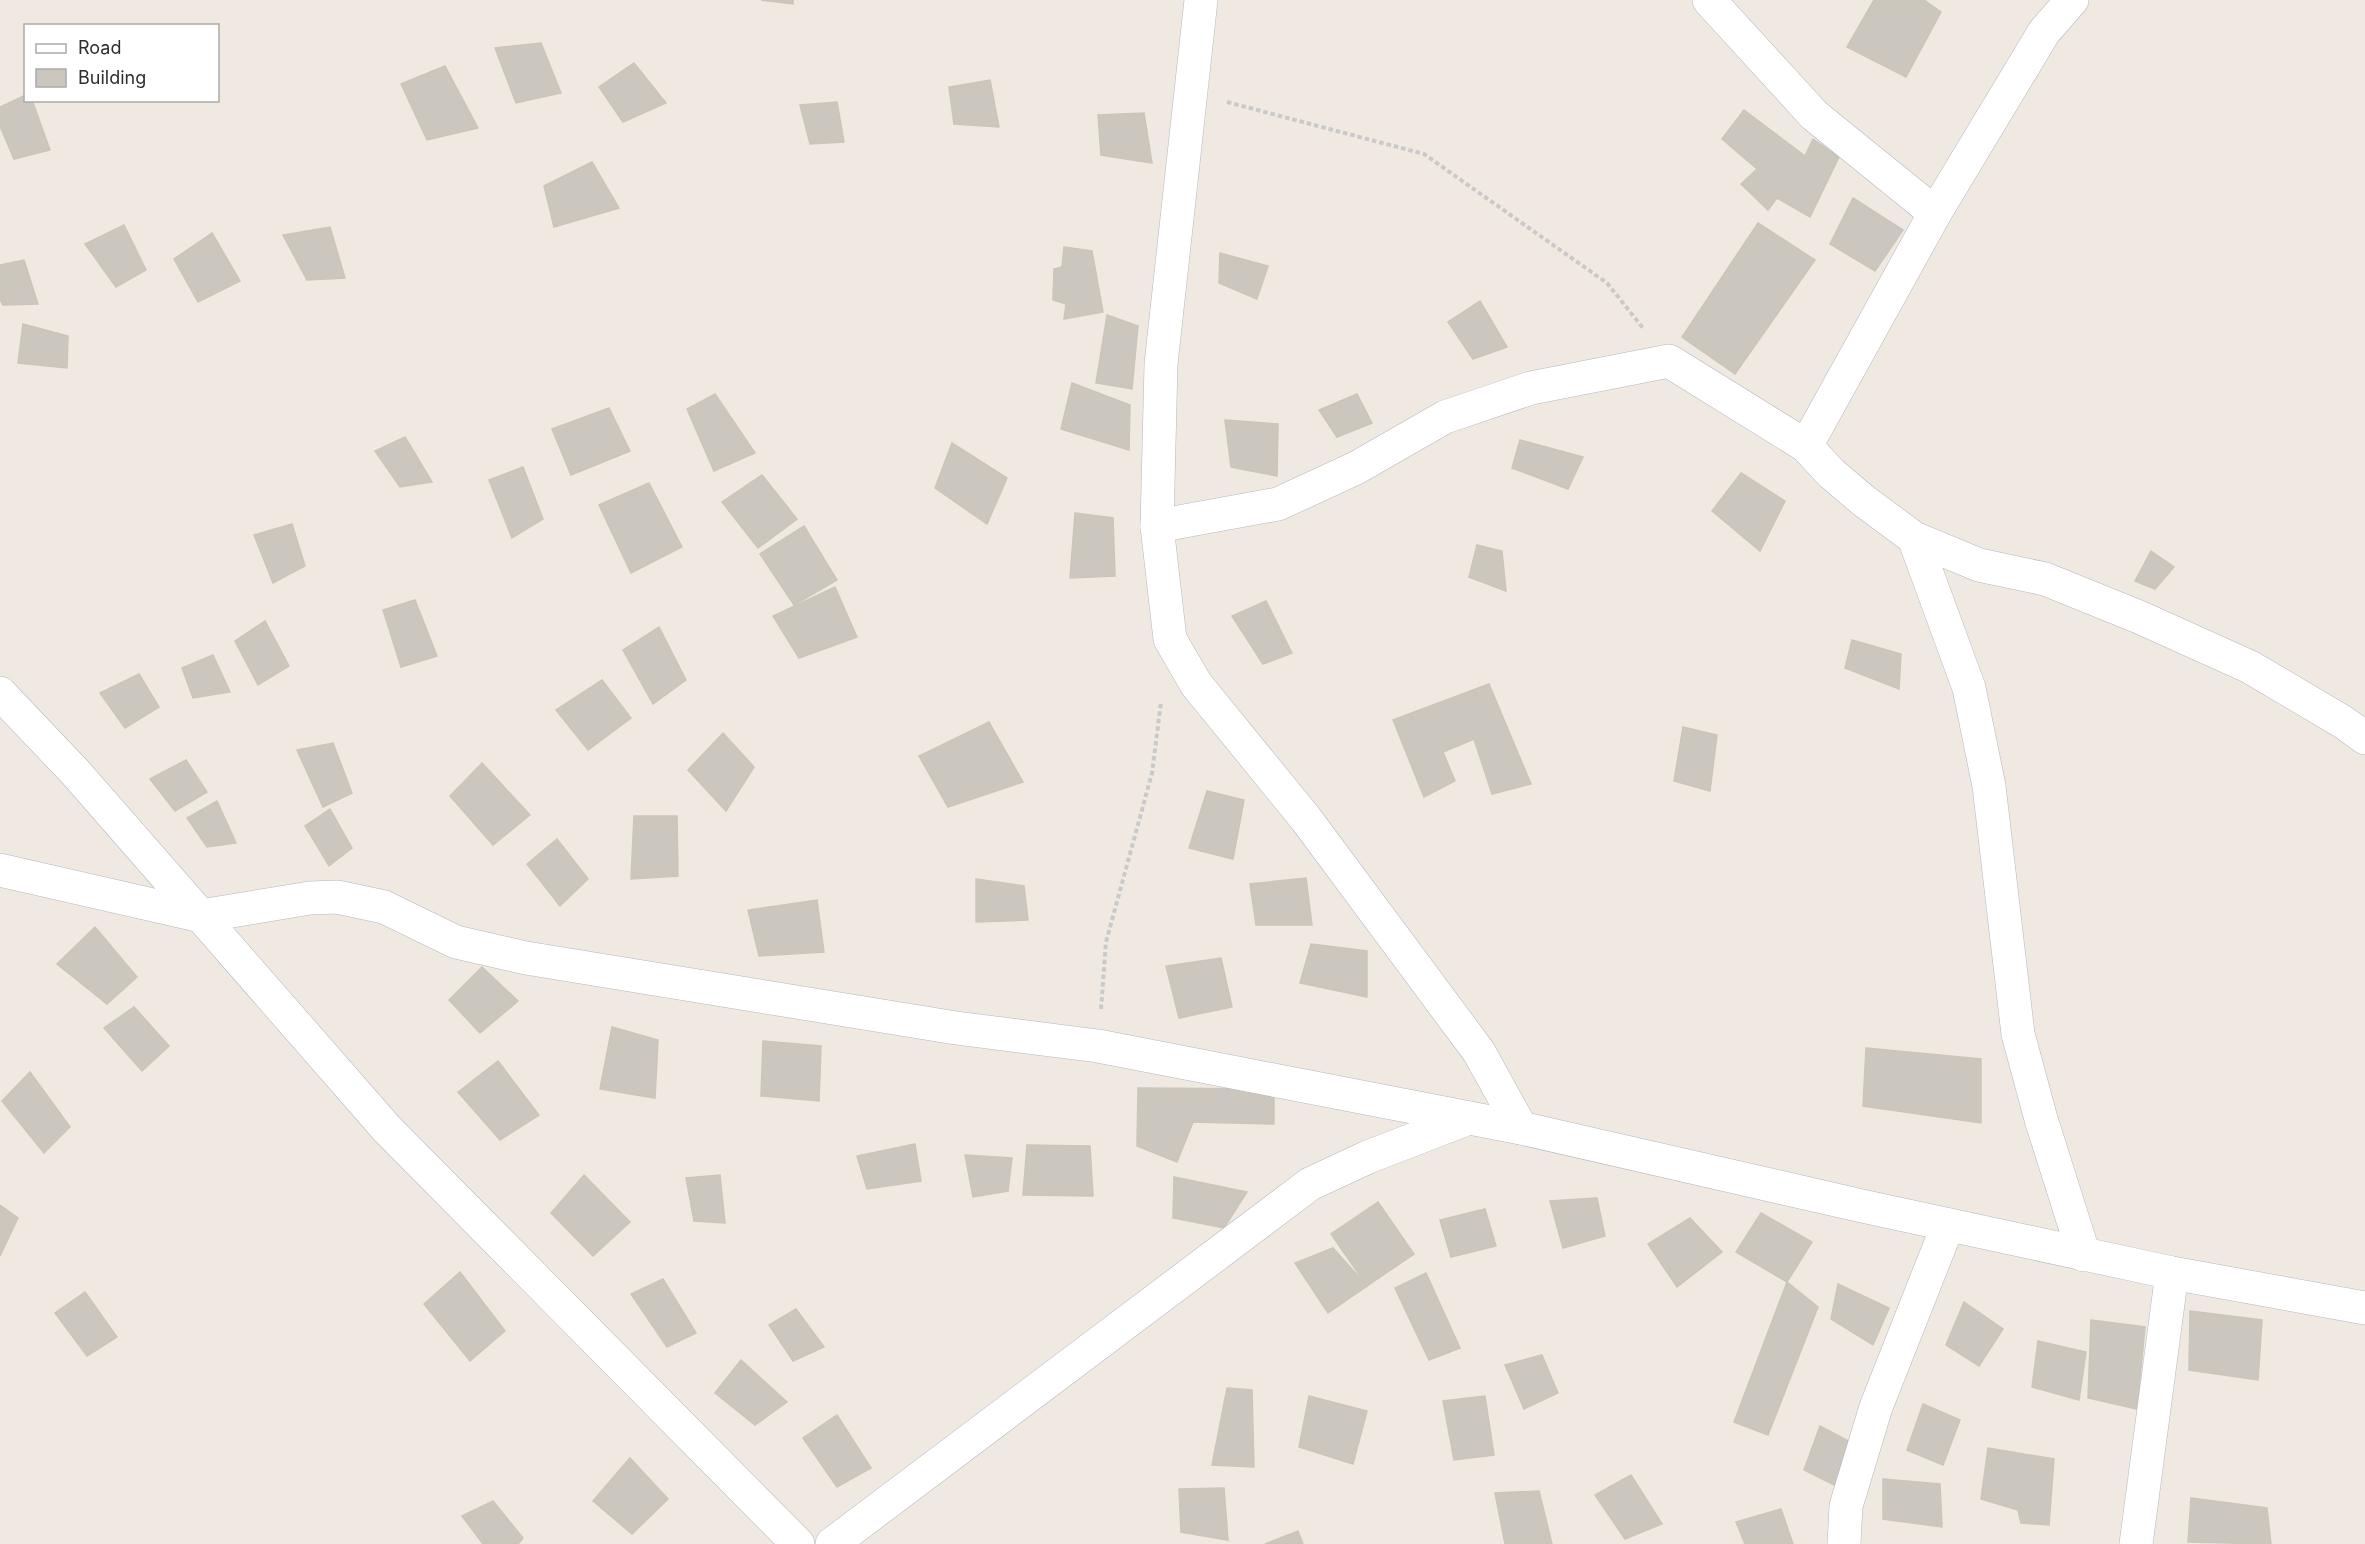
<svg xmlns="http://www.w3.org/2000/svg" width="2365" height="1544" viewBox="0 0 2365 1544" font-family="Inter,sans-serif">
	<style>
		.building { fill: #cbc7bf; stroke: #cbc5ba; stroke-width: 1.5 }
		.lines { fill: none; stroke-linecap: round; stroke-linejoin: round }
		.street-casing { stroke: #b4b7c1; stroke-width: 34 }
		.path { stroke: #c9c9c9; stroke-width: 4; stroke-dasharray: 4.5 3; stroke-linecap: butt }
		.street { stroke: #fff; stroke-width: 33 }
	</style>
	<rect width="100%" height="100%" fill="#efe9e1"/>
	<!-- building -->
	<g class="building">
		<path d="M761 0H793V4Z"/>
		<path d="M1874 0H1924L1941 12 1906 77 1847 47Z"/>
		<path d="M541 43 561 93 516 103 495 48Z"/>
		<path d="M634 63 666 103 623 122 599 87Z"/>
		<path d="M445 66 478 128 427 140 401 84Z"/>
		<path d="M990 80 999 127 954 124 949 87Z"/>
		<path d="M26 95V100H32L50 150 14 159 0 126V107Z"/>
		<path d="M837 102 844 142 810 144 800 105Z"/>
		<path d="M1744 110 1805 156 1813 139 1839 157 1810 217 1777 198 1768 210 1741 184 1757 169 1722 139Z"/>
		<path d="M1144 113 1152 163 1101 155 1098 115Z"/>
		<path d="M592 162 619 208 554 227 544 186Z"/>
		<path d="M1853 198 1903 230 1875 271 1830 244Z"/>
		<path d="M1758 223 1815 260 1735 374 1682 337Z"/>
		<path d="M124 225 146 270 116 287 85 244Z"/>
		<path d="M330 227 345 278 307 280 283 235Z"/>
		<path d="M212 233 240 281 198 302 174 259Z"/>
		<path d="M1064 247 1092 251 1103 312 1064 319 1066 304 1053 300 1054 269 1062 267Z"/>
		<path d="M1220 253 1268 266 1257 299 1219 283Z"/>
		<path d="M24 260 38 304 3 305 0 299V265Z"/>
		<path d="M1480 301 1507 347 1473 359 1448 322Z"/>
		<path d="M1107 315 1138 326 1132 389 1096 383Z"/>
		<path d="M23 324 68 336 67 368 18 363Z"/>
		<path d="M1072 383 1130 405 1129 450 1061 429Z"/>
		<path d="M715 394 755 453 714 471 687 409Z"/>
		<path d="M1357 394 1372 423 1337 437 1319 410Z"/>
		<path d="M609 408 630 451 571 475 552 429Z"/>
		<path d="M1225 420 1278 424 1277 476 1231 467Z"/>
		<path d="M405 437 432 482 400 487 375 451Z"/>
		<path d="M1520 440 1583 457 1568 489 1512 468Z"/>
		<path d="M952 443 1007 478 987 524 935 488Z"/>
		<path d="M523 467 543 519 512 538 489 480Z"/>
		<path d="M1741 473 1785 501 1760 551 1712 511Z"/>
		<path d="M762 475 797 519 758 548 722 502Z"/>
		<path d="M649 483 682 547 631 573 599 505Z"/>
		<path d="M1075 513 1113 518 1115 576 1070 578Z"/>
		<path d="M292 524 305 566 273 583 254 535Z"/>
		<path d="M804 526 837 580 794 605 760 554Z"/>
		<path d="M1477 545 1502 551 1506 591 1469 577Z"/>
		<path d="M2151 551 2174 567 2155 589 2135 581Z"/>
		<path d="M835 587 857 637 799 658 773 616Z"/>
		<path d="M415 600 437 656 401 667 383 610Z"/>
		<path d="M1266 601 1292 653 1263 664 1232 616Z"/>
		<path d="M265 621 289 666 258 685 235 641Z"/>
		<path d="M659 627 686 680 653 704 623 650Z"/>
		<path d="M1852 640 1901 654 1899 689 1845 668Z"/>
		<path d="M213 655 230 692 193 698 182 668Z"/>
		<path d="M139 674 159 707 125 728 100 693Z"/>
		<path d="M602 680 631 718 588 750 556 710Z"/>
		<path d="M1489 684 1531 784 1492 794 1474 739 1443 752 1455 781 1424 797 1393 720Z"/>
		<path d="M989 722 1023 782 948 807 919 756Z"/>
		<path d="M1683 727 1717 735 1710 791 1674 781Z"/>
		<path d="M723 733 754 767 726 811 688 770Z"/>
		<path d="M333 743 352 793 323 807 297 750Z"/>
		<path d="M186 760 207 792 175 811 150 779Z"/>
		<path d="M482 763 530 815 493 845 450 796Z"/>
		<path d="M1207 791 1244 800 1233 859 1189 848Z"/>
		<path d="M217 801 236 843 207 847 187 818Z"/>
		<path d="M330 809 352 848 329 866 305 826Z"/>
		<path d="M634 816H677L678 876 631 879Z"/>
		<path d="M557 839 588 879 560 906 527 864Z"/>
		<path d="M1306 878 1312 925H1256L1250 884Z"/>
		<path d="M976 879 1024 886 1028 920 976 922Z"/>
		<path d="M817 900 824 952 759 956 748 910Z"/>
		<path d="M95 927 137 977 107 1004 57 964Z"/>
		<path d="M1311 944 1367 951V997L1300 983Z"/>
		<path d="M1221 958 1232 1007 1179 1018 1166 966Z"/>
		<path d="M482 967 518 1001 480 1033 449 1000Z"/>
		<path d="M134 1007 169 1046 142 1071 104 1028Z"/>
		<path d="M612 1027 658 1040 655 1098 600 1089Z"/>
		<path d="M763 1041 821 1046 819 1101 761 1096Z"/>
		<path d="M1866 1048 1981 1059V1123L1863 1106Z"/>
		<path d="M498 1061 539 1115 500 1140 458 1092Z"/>
		<path d="M30 1072 70 1127 44 1153 2 1101Z"/>
		<path d="M1138 1088 1274 1089V1124L1193 1122 1177 1162 1137 1146Z"/>
		<path d="M915 1144 921 1181 867 1189 857 1156Z"/>
		<path d="M1027 1145 1090 1146 1093 1196 1023 1195Z"/>
		<path d="M965 1155 1012 1158 1008 1191 973 1197Z"/>
		<path d="M584 1175 630 1222 593 1256 551 1213Z"/>
		<path d="M720 1175 725 1223 694 1221 686 1178Z"/>
		<path d="M1174 1177 1247 1192 1224 1228 1173 1218Z"/>
		<path d="M1597 1198 1605 1236 1563 1248 1550 1201Z"/>
		<path d="M1378 1202 1414 1254 1367 1286 1331 1234Z"/>
		<path d="M0 1205 18 1218 0 1256Z"/>
		<path d="M1485 1209 1496 1246 1451 1257 1440 1220Z"/>
		<path d="M1761 1213 1812 1242 1787 1282 1736 1252Z"/>
		<path d="M1690 1218 1722 1252 1677 1287 1648 1244Z"/>
		<path d="M1333 1248 1367 1286 1328 1313 1295 1263Z"/>
		<path d="M460 1272 505 1331 470 1361 424 1304Z"/>
		<path d="M1426 1273 1460 1348 1429 1360 1395 1288Z"/>
		<path d="M663 1279 696 1333 667 1347 631 1294Z"/>
		<path d="M1787 1282 1818 1307 1768 1435 1734 1422Z"/>
		<path d="M1838 1284 1889 1308 1873 1345 1831 1319Z"/>
		<path d="M85 1292 117 1337 87 1356 55 1313Z"/>
		<path d="M1964 1302 2003 1329 1979 1366 1946 1345Z"/>
		<path d="M796 1309 824 1347 793 1361 769 1325Z"/>
		<path d="M2190 1311 2262 1320 2258 1380 2189 1370Z"/>
		<path d="M2091 1320 2145 1327 2137 1409 2088 1398Z"/>
		<path d="M2038 1341 2086 1352 2079 1400 2032 1387Z"/>
		<path d="M1542 1355 1558 1393 1524 1409 1505 1365Z"/>
		<path d="M741 1360 787 1402 755 1425 715 1393Z"/>
		<path d="M1227 1388 1252 1390 1254 1467 1212 1465Z"/>
		<path d="M1309 1396 1367 1411 1353 1464 1299 1447Z"/>
		<path d="M1485 1396 1494 1455 1454 1460 1443 1401Z"/>
		<path d="M1923 1404 1960 1420 1943 1465 1907 1450Z"/>
		<path d="M837 1415 871 1468 837 1487 803 1438Z"/>
		<path d="M1820 1426 1858 1446 1840 1488 1804 1470Z"/>
		<path d="M1988 1448 2054 1459 2049 1525 2021 1523 2018 1510 1981 1499Z"/>
		<path d="M630 1458 668 1499 632 1534 593 1501Z"/>
		<path d="M1631 1475 1662 1524 1625 1539 1595 1495Z"/>
		<path d="M1883 1479 1940 1484 1942 1527 1883 1519Z"/>
		<path d="M1224 1488 1228 1540 1181 1532 1179 1489Z"/>
		<path d="M1539 1491 1552 1544H1505L1495 1493Z"/>
		<path d="M2191 1498 2267 1508 2271 1544 2188 1542Z"/>
		<path d="M493 1501 523 1538 518 1544H483L462 1516Z"/>
		<path d="M1781 1509 1793 1544H1745L1736 1522Z"/>
		<path d="M1298 1531 1303 1544H1265Z"/>
	</g>
	<g class="lines">
		<!-- street casing -->
		<g class="street-casing">
			<g id="street">
				<path d="M1201 0 1161 364 1157 526 1170 639 1196 684 1306 819 1479 1052 1521 1128"/>
				<path d="M1709 0 1814 115 1935 213"/>
				<path d="M1806 446 1935 213 2044 32 2072 0"/>
				<path d="M1157 526 1278 504 1356 468 1445 417 1531 388 1669 361 1806 446 1831 473 1864 501 1914 538 1979 565 2045 579 2139 617 2250 667 2343 722 2365 738"/>
				<path d="M1914 538 1969 688 1989 786 2018 1034 2041 1119 2084 1255"/>
				<path d="M0 693 76 773 387 1129 798 1544"/>
				<path d="M0 870 201 916 310 898 337 897 384 907 456 942 526 958 956 1028 1098 1046 1521 1128 1862 1206 2172 1273 2365 1308"/>
				<path d="M832 1544 1310 1184 1368 1157 1469 1118"/>
				<path d="M1844 1544 1846 1506 1876 1407 1948 1225"/>
				<path d="M2136 1544 2172 1273"/>
			</g>
		</g>
		<!-- path -->
		<g class="path">
			<path d="M1227 102 1424 154 1607 283 1643 328"/>
			<path d="M1101 1009 1106 942 1152 773 1161 702"/>
		</g>
		<!-- street -->
		<use href="#street" class="street"/>
	</g>
	<!-- legend -->
	<rect x="24" y="24" width="195" height="78" fill="#ffffff" stroke="#ababab" stroke-width="1.5"/>
	<rect x="36" y="44" width="30" height="9" fill="#ffffff" stroke="#ababab" stroke-width="1.5"/>
	<text x="78" y="54" font-size="18" fill="#2e2e2e">Road</text>
	<rect x="36" y="69" width="30" height="18" fill="#cbc7bf" stroke="#ababab" stroke-width="1.5"/>
	<text x="78" y="84" font-size="18" fill="#2e2e2e">Building</text>
</svg>
